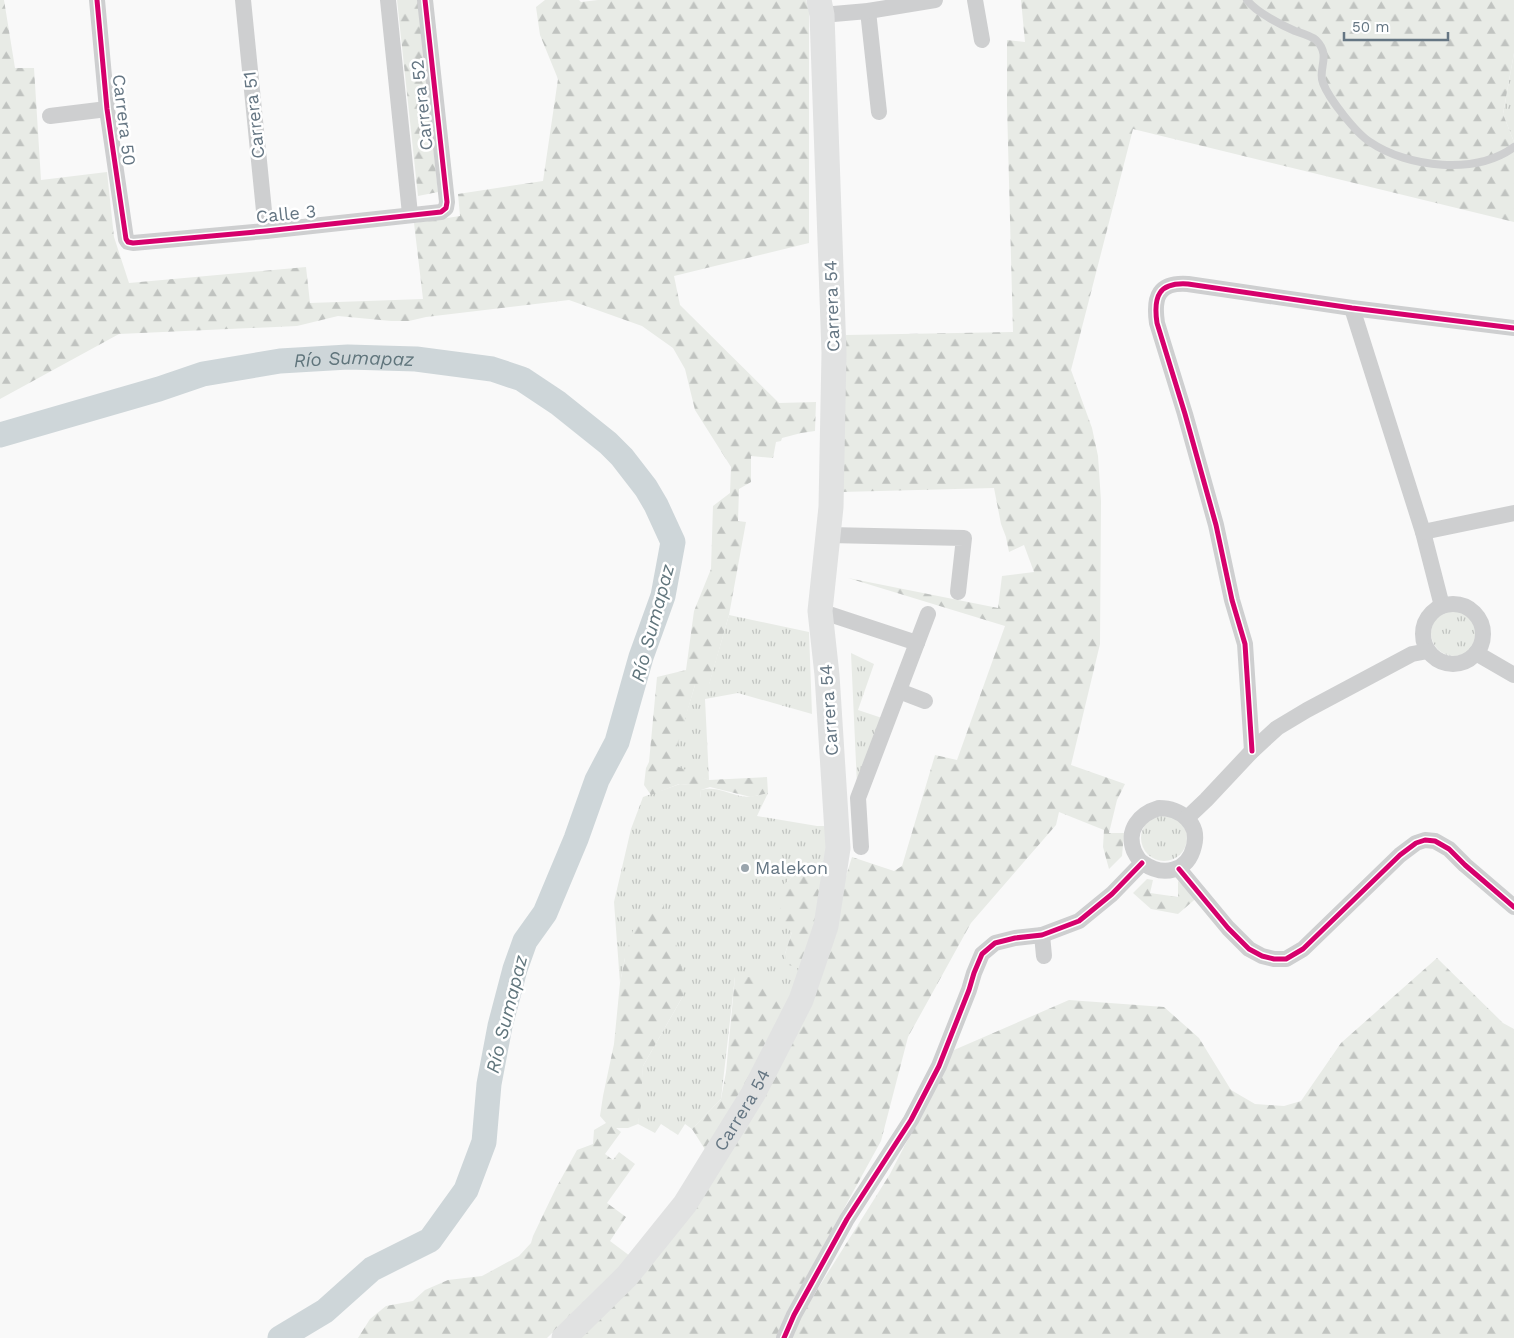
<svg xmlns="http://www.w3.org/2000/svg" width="1514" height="1338" viewBox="0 0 1514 1338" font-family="'Work Sans',sans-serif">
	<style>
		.grass { fill: url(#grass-tufts) }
		.forest { fill: url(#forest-firs) }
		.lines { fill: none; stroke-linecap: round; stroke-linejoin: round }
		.river { stroke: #ced6d9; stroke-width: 25 }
		.lane { stroke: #cecfd0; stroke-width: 8 }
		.street { stroke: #cecfd0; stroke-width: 16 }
		.primary { stroke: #e1e2e2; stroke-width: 25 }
		.cycleway-casing { stroke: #fff; stroke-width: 8 }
		.cycleway { stroke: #d6006c; stroke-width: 5 }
		.poi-dot { fill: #99a4ac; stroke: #fff; stroke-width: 2 }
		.labels { text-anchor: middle; stroke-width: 5; stroke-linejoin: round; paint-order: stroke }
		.street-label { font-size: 18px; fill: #657683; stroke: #fff }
		.poi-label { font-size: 18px; fill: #657683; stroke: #fff; text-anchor: start }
		.water-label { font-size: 19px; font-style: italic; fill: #60757c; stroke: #fff }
	</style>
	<defs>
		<pattern id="grass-tufts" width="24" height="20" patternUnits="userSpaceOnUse" patternTransform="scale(1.25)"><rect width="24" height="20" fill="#e8ebe6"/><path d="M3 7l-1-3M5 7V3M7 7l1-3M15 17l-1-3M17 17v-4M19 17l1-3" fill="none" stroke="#c0c3c0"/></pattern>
		<pattern id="forest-firs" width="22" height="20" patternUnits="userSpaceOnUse" patternTransform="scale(1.25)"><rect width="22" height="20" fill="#e8ebe6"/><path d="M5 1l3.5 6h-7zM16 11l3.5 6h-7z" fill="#c0c3c0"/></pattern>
	</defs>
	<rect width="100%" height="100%" fill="#f9f9f9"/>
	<!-- grass -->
	<g class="grass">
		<path d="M1514 53V142L1503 114Z"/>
		<circle cx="1454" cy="633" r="23"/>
		<path d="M729 615 809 632 812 714 738 693 705 699 709 780 670 767 695 685 709 684Z"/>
		<path d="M851 653 874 664 858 710 882 718 857 785Z"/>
		<path d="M680 784 690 785 700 798 701 790C715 786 727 793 740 796 750 798 759 795 768 793L757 816 817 826H826L827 858 806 868 787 881 792 932 785 954 806 971 789 1005 735 977 721 1099 692 1129 685 1124 678 1135 661 1124 655 1133 638 1124 643 1066 683 996 625 958 620 983 614 902 631 829 643 797Z"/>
		<circle cx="1164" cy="838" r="23"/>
	</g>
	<!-- forest -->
	<g class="forest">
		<path d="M0 0H4L15 68H34L41 180 107 172 114 237 129 283 306 267 310 303 423 299 414 223 460 216 458 194 543 181 558 79 540 35 536 7 545 0H579L581 2 598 0H806L809 10V243L674 276 680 305 779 403 816 402 815 431 801 433 782 438 781 441 776 442 773 458 751 456V482L739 489 738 521 746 522 729 615 709 685H695L672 764 709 780 767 777 768 793 751 797 710 787 701 790 700 799 689 796 690 785 679 784 651 795 644 785 646 768 649 762 657 677 686 670 694 611 711 569 713 506 730 493 731 467 695 410 685 369 673 348 642 326 569 300 426 317 409 321H391L338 316 297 326 119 334 0 399Z"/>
		<path d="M397 0H418L438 192 418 196Z"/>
		<path d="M1021 0H1514V53L1503 114 1514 142V222L1133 129 1071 370 1092 428 1098 456 1101 501 1100 644 1071 765 1125 784 1117 800 1109 833H1124L1122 856 1109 869 1103 847 1104 830 1059 812 1056 825 971 923 908 1037 881 1141 786 1314 777 1338H579L688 1213 841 892 852 857 894 871 902 866 935 755 957 760 1005 626 848 578 998 608 1002 576 1034 572 1024 545 1009 552 1006 537 1001 524 994 488 841 492 846 335 1013 332 1007 106V40L1025 42Z"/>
		<path d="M827 858 806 971 786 964 785 954 792 932 785 927C783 917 778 903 780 892 783 878 815 864 827 858Z"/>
		<path d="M1147 879 1153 880 1150 893 1178 897V881L1200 895 1178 914 1151 909 1133 893Z"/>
		<path d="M649 905H663L678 950 683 972V996L643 1066 641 1105 638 1124 628 1128H616L621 1132 605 1154 613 1160 619 1152 635 1164 607 1203 626 1217 610 1241 630 1256 547 1338H358L370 1319 386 1306 413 1301 425 1290 448 1280 482 1276 519 1256 531 1243 533 1236 556 1188 577 1150 593 1144 594 1130 606 1123 600 1116 603 1096 614 1044 620 983 625 958 634 927Z"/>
		<path d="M1437 958 1503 1023 1514 1029V1338H791L800 1317 890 1174 954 1050 1069 1000 1164 1007 1199 1038 1231 1090 1255 1104 1284 1106 1301 1101 1341 1043Z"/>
		<path d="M735 977H758L776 990 789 1005 783 1025 706 1151 692 1129 721 1099 726 1072Z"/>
	</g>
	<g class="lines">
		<!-- river -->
		<path class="river" id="s1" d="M0 435 159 389 203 374 280 361 348 357 416 359 492 369 522 379 558 403 608 443 622 457 646 488 656 505 673 542 663 596 641 657 617 742 597 780 576 839 545 913 525 941 515 969 500 1026 489 1084 484 1142 466 1190 430 1240 372 1269 325 1311 280 1338"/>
		<!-- lane -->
		<path class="lane" d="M1247 0C1256 12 1281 25 1295 31 1301 33 1311 36 1316 40 1332 56 1317 69 1323 83 1329 99 1356 133 1370 142 1408 168 1476 175 1514 147"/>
		<!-- street -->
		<g class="street">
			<path d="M97 0 107 109 126 239 128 242 133 243 266 231 441 212 446 208 447 202 425 0"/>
			<path d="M243 0 266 231"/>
			<path d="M388 0 410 214"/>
			<path d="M975 0 982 40"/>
			<path d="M868 11 879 112"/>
			<path d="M822 15 868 11 935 0"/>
			<path d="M50 116 107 109"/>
			<path d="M1352 308 1423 532 1442 606"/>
			<path d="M1423 532 1514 513"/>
			<path d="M829 535 964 538 958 592"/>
			<circle cx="1453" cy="634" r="30"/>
			<path d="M820 611 917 643"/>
			<path d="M1476 653 1514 675"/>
			<path d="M899 691 925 701"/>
			<path d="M1252 751 1245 644 1232 600 1216 525 1185 414 1157 323C1153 296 1159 282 1188 284L1352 308 1514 328"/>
			<path d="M1159 808C1180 808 1200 823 1194 846 1188 872 1163 877 1143 863 1139 861 1136 855 1134 851 1126 830 1139 814 1159 808Z"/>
			<path d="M1187 818 1206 800 1252 751 1277 728 1307 710 1412 654 1428 651"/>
			<path d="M861 847 858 798 928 614"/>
			<path d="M1179 869 1228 928 1249 949 1262 956 1274 959H1286L1303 949 1400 855 1416 843 1425 840 1435 841 1449 849 1465 865 1514 907"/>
			<path d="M1042 935 1044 956"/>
			<path d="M784 1338 794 1315 847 1219 911 1120 939 1066 969 990 974 973 982 954 995 943 1015 938 1042 935 1079 921 1112 894 1142 863"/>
		</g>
		<!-- primary -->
		<path class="primary" id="s2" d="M564 1338 627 1276 685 1204 753 1094 801 1000 826 926 838 848 827 675 820 611 831 507 834 353 822 15 819 0"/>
		<!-- cycleway casing -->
		<g class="cycleway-casing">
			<g id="cycleway">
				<path d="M97 0 107 109 126 239 128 242 133 243 266 231 441 212 446 208 447 202 425 0"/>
				<path d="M1252 751 1245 644 1232 600 1216 525 1185 414 1157 323C1153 296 1159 282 1188 284L1352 308 1514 328"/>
				<path d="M1179 869 1228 928 1249 949 1262 956 1274 959H1286L1303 949 1400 855 1416 843 1425 840 1435 841 1449 849 1465 865 1514 907"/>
				<path d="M784 1338 794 1315 847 1219 911 1120 939 1066 969 990 974 973 982 954 995 943 1015 938 1042 935 1079 921 1112 894 1142 863"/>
			</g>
		</g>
		<!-- cycleway -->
		<use href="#cycleway" class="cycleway"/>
	</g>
	<!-- markers -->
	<circle class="poi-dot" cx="745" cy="868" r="5"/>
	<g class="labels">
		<!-- street labels -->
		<g class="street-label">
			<text transform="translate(422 105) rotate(-96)" y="6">Carrera 52</text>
			<text transform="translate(254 115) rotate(-96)" y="6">Carrera 51</text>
			<text transform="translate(124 120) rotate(83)" y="6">Carrera 50</text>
			<text transform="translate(286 214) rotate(-6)" y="6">Calle 3</text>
			<text transform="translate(832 306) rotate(-92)" y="6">Carrera 54</text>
			<text transform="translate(829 710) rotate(-94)" y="6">Carrera 54</text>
			<text dy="6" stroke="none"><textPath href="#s2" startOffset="291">Carrera 54</textPath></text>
		</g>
		<!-- poi labels -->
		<g class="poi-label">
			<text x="755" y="874">Malekon</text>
		</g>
		<!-- water labels -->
		<g class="water-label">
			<text dy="7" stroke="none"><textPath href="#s1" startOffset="364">Río Sumapaz</textPath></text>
			<text transform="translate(652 623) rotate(-75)" y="7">Río Sumapaz</text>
			<text transform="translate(506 1014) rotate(-76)" y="7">Río Sumapaz</text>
		</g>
	</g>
	<!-- scale -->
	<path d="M1344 32v8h104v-8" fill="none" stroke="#657683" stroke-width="2.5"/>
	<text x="1352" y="32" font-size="15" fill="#657683" stroke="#ffffff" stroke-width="4" paint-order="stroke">50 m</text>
</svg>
